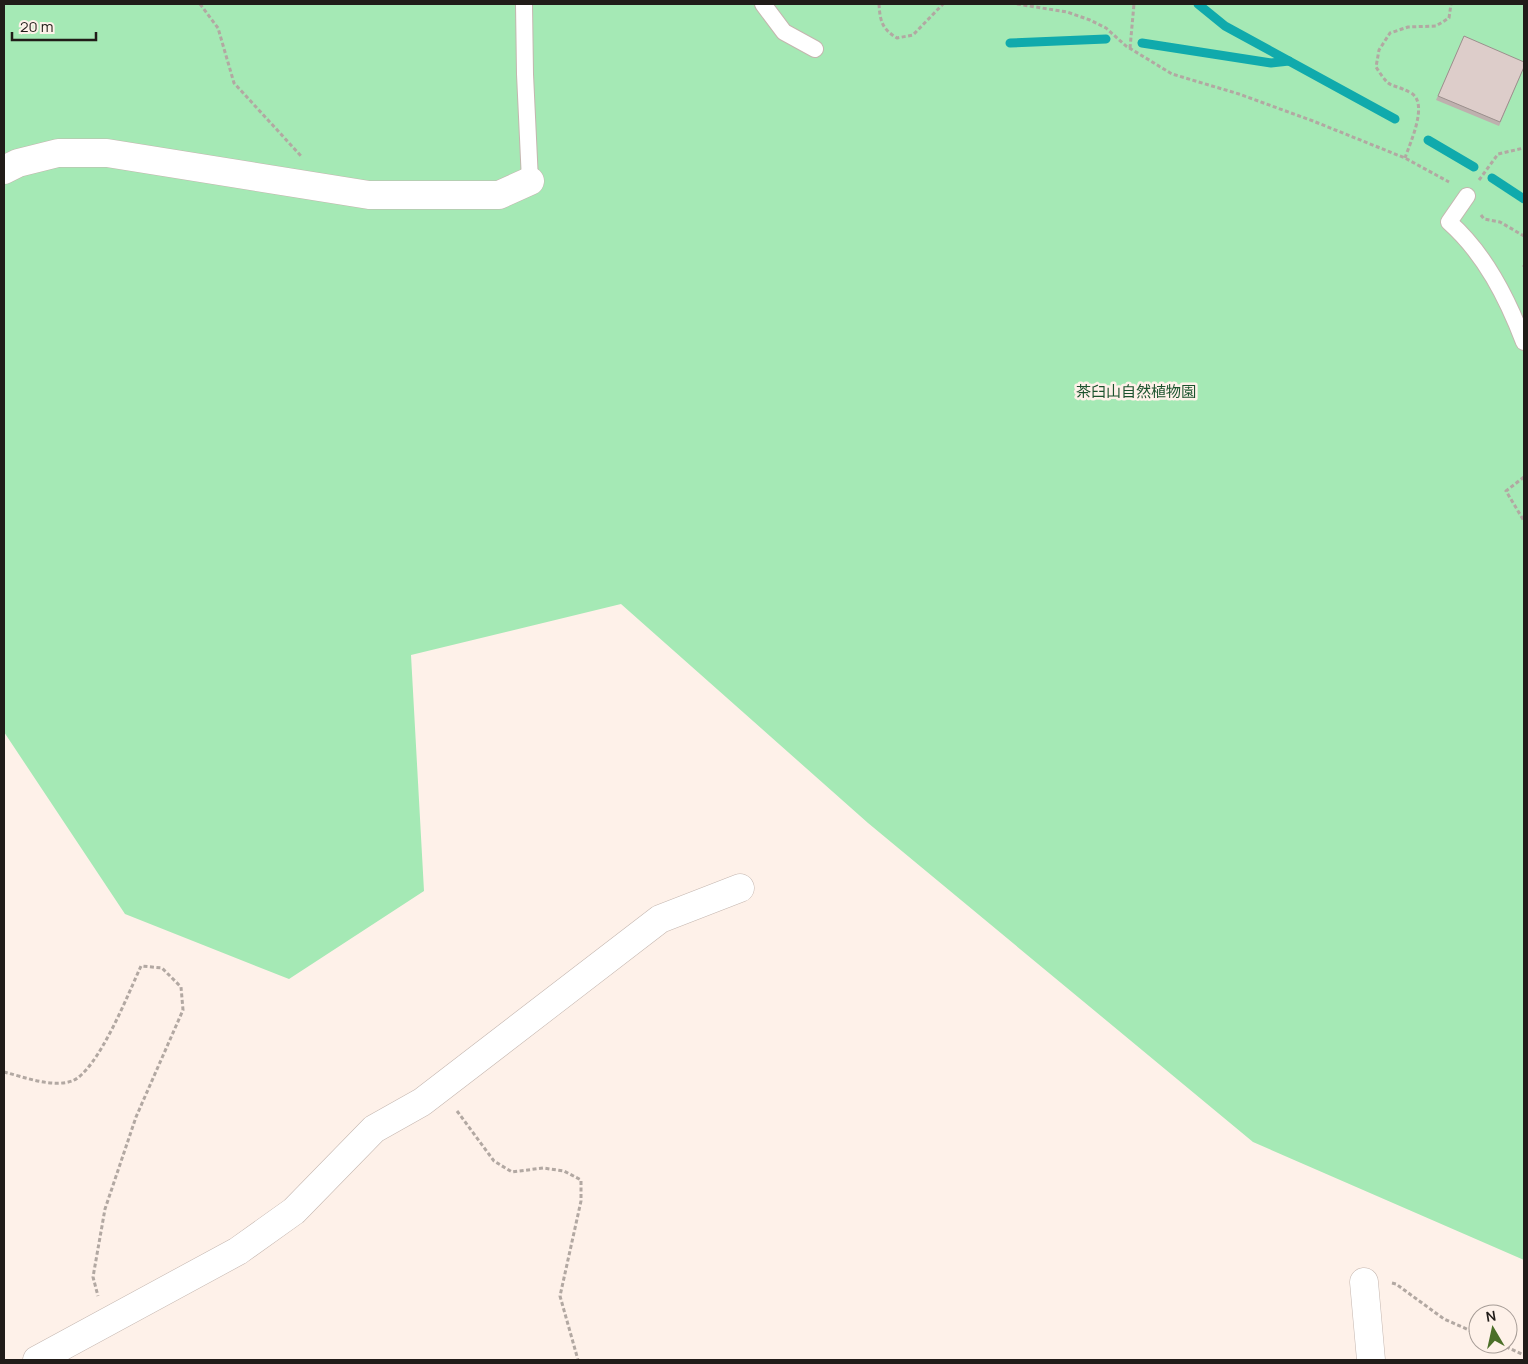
<svg xmlns="http://www.w3.org/2000/svg" width="1528" height="1364" viewBox="0 0 1528 1364" font-family="Manrope,'Noto Sans JP',sans-serif">
	<style>
		.green { fill: #a5e9b5 }
		.lines { fill: none; stroke-linecap: round; stroke-linejoin: round }
		.stream { stroke: #10aaac; stroke-width: 9 }
		.service-casing { stroke: #c4b6af; stroke-width: 18 }
		.minor-casing { stroke: #c4b6af; stroke-width: 29 }
		.path { stroke: #b2a8a2; stroke-width: 3; stroke-dasharray: 4 2.5; stroke-linecap: butt }
		.service { stroke: #fff; stroke-width: 16 }
		.minor { stroke: #fff; stroke-width: 28 }
		.wall { fill: #beb0ae }
		.building { fill: #ddcdca; stroke: #9b908d }
		.labels { text-anchor: middle; stroke-width: 5; stroke-linejoin: round; paint-order: stroke }
		.park-label { font-size: 15px; fill: #1b522d; stroke: #fef1e9 }
	</style>
	<rect width="100%" height="100%" fill="#fef1e9"/>
	<!-- green -->
	<path class="green" d="M4 4H1524V1260L1253 1142 868 823 621 604 411 655 424 891 289 979 125 914 4 732Z"/>
	<g class="lines">
		<!-- stream -->
		<g class="stream">
			<path d="M1198 4 1225 26 1395 119"/>
			<path d="M1010 43 1106 39"/>
			<path d="M1142 43 1271 63 1289 61"/>
			<path d="M1428 140 1474 167"/>
			<path d="M1492 178 1524 199"/>
		</g>
		<!-- service casing -->
		<g class="service-casing">
			<g id="service">
				<path d="M524 4 525 74 530 181"/>
				<path d="M763 4 784 32 815 49"/>
				<path d="M1467 196 1449 222C1485 254 1507 298 1524 342"/>
			</g>
		</g>
		<!-- minor casing -->
		<g class="minor-casing">
			<g id="minor">
				<path d="M4 170 18 163 58 153H107L369 195H499L530 181"/>
				<path d="M1364 1282 1371 1360"/>
				<path d="M37 1360 238 1251 294 1211 374 1129 422 1102 660 919 740 888"/>
			</g>
		</g>
		<!-- path -->
		<g class="path">
			<path d="M200 4 218 28 234 83 301 156"/>
			<path d="M879 4C880 21 882 29 897 38L913 35 943 4"/>
			<path d="M1017 4 1067 12 1090 20 1106 28 1126 46 1172 74 1239 94 1313 121 1405 158 1449 182"/>
			<path d="M1130 48 1134 4"/>
			<path d="M1405 158C1410 143 1429 103 1411 93 1389 81 1392 92 1376 67L1379 50 1390 33 1408 27 1436 26 1449 18 1451 4"/>
			<path d="M1479 180 1498 154 1524 148"/>
			<path d="M1481 215 1484 219 1500 222 1524 236"/>
			<path d="M1523 267 1524 266"/>
			<path d="M1524 477 1506 491 1524 521"/>
			<path d="M4 1072C24 1077 52 1088 72 1081 98 1071 129 992 141 966L162 968 181 987 183 1010 136 1117 105 1209 93 1277 98 1296"/>
			<path d="M457 1111 494 1161 512 1172 543 1168 564 1171 581 1180V1201L560 1296 578 1360"/>
			<path d="M1392 1283 1396 1284 1444 1319 1478 1334"/>
			<path d="M1500 1344 1524 1355"/>
		</g>
		<!-- service -->
		<use href="#service" class="service"/>
		<!-- minor -->
		<use href="#minor" class="minor"/>
	</g>
	<!-- wall -->
	<path class="wall" d="M1464 36 1524 67 1499 126 1436 100Z"/>
	<!-- building -->
	<path class="building" d="M1464 36 1524 62V67L1500 122 1438 96Z"/>
	<g class="labels">
		<!-- park labels -->
		<g class="park-label">
			<text x="1136" y="397">茶臼山自然植物園</text>
		</g>
	</g>
	<!-- border -->
	<rect width="1528" height="1364" fill="none" stroke="#211c19" stroke-width="10"/>
	<!-- north arrow -->
	<g transform="translate(1493 1329) rotate(351)"><circle r="24" fill="#fef1e9" stroke="#a69c96"/>
	<path d="M0-4L9 19L0 12L-9 19Z" fill="#4b6f28"/>
	<text y="-8" font-size="14" font-weight="bold" text-anchor="middle" fill="#211c19">N</text>
	</g>
	<!-- scale -->
	<path d="M12 32v8h84v-8" fill="none" stroke="#211c19" stroke-width="2.5"/>
	<text x="20" y="32" font-size="15" fill="#211c19" stroke="#fef1e9" stroke-width="4" paint-order="stroke">20 m</text>
</svg>
